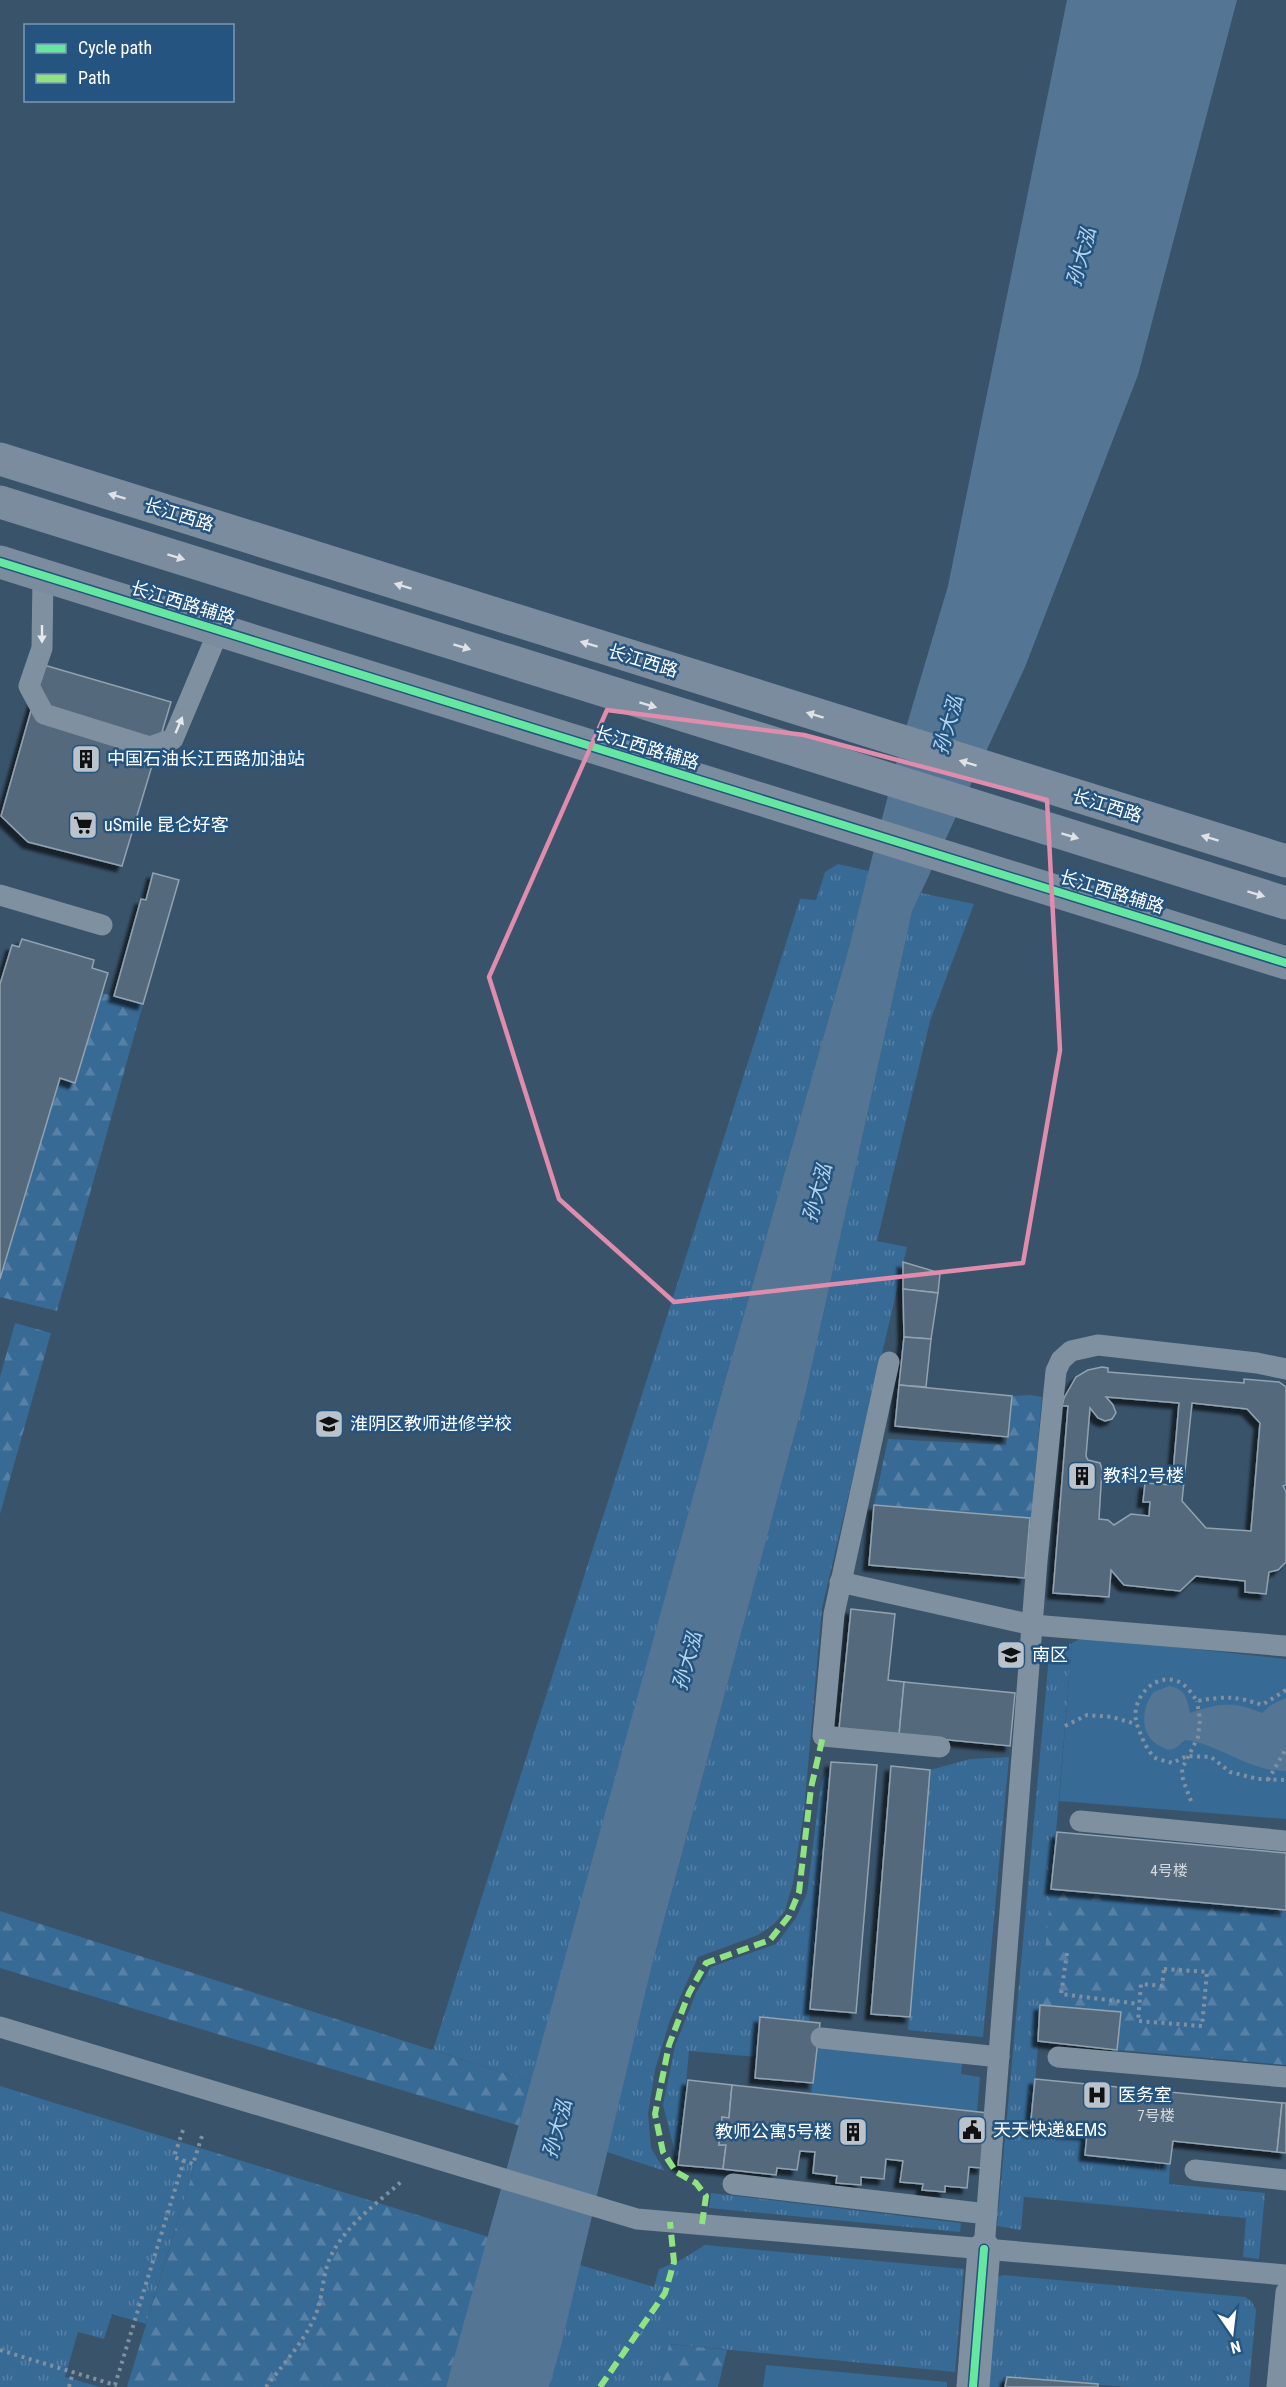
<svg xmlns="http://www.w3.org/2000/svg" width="1286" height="2387" viewBox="0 0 1286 2387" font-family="'Roboto Condensed','Noto Sans SC',sans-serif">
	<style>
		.grass { fill: url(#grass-tufts) }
		.forest { fill: url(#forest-firs) }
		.green { fill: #386a96 }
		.water { fill: #547694 }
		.building { fill: #54697c; stroke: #92a2af; stroke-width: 1.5; fill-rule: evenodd; filter: url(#shadow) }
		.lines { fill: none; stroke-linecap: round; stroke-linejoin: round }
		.path { stroke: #7f90a0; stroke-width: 4; stroke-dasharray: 3 4.5; stroke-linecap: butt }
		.lane { stroke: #7f90a0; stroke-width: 21 }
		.street { stroke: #7f90a0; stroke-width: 33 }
		.secondary { stroke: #7a8c9d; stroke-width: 33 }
		.quiet { stroke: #91e382; stroke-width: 6; stroke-dasharray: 12 6; stroke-linecap: butt }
		.cycleway-casing { stroke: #24547f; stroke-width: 11 }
		.cycleway { stroke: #66e7a1; stroke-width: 8 }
		.oneway { fill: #dee2e6 }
		.oneway2 { fill: #e5e9ec }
		.marked { fill: none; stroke: #e08cad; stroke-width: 4.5; stroke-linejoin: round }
		.labels { text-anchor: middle; stroke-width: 5; stroke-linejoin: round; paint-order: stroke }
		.number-label { font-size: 15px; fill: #d4dade }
		.street-label { font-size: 18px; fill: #fff; stroke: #24547f }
		.poi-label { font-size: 18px; fill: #fff; stroke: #24547f; text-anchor: start }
		.water-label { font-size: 20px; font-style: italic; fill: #b5d4ee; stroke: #24547f }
	</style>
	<defs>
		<pattern id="grass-tufts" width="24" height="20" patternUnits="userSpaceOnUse" patternTransform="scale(1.5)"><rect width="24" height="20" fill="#386a96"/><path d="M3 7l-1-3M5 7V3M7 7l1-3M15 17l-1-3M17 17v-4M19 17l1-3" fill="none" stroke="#5680a6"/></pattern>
		<pattern id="forest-firs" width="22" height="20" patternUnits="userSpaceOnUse" patternTransform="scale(1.5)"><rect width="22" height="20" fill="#386a96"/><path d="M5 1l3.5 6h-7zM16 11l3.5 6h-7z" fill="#5680a6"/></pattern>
		<filter id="shadow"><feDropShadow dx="-5.5" dy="5.5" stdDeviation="1.5" flood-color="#0009"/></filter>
	</defs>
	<rect width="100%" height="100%" fill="#39536a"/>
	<!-- grass -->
	<g class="grass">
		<path d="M838 864 869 871 849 947 723 1388 532 2082 433 2050 800 899 816 900 825 872Z"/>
		<path d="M921 893 974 904 930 1021 877 1241 907 1247 822 1608 804 1811 793 1883 785 1911 774 1924 758 1935 698 1957 670 2020 655 2070 648 2114 651 2148 665 2171 607 2152 652 1965 806 1392 912 912Z"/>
		<path d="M1072 1643 1031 2129 1087 2134 1085 2155 1170 2164 1169 2184 1265 2193 1259 2259 1243 2257 1246 2218 1024 2197 1021 2230 997 2226 1049 1656Z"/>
		<path d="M1009 1757 983 2037 908 2030 930 1770 970 1759Z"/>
		<path d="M831 1767 809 2021 760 2017 757 2057 689 2051 678 2165 663 2105 675 2046 696 1993 711 1967 776 1944 796 1918 807 1893 820 1790 823 1778Z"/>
		<path d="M0 2086 200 2148 146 2324 112 2314 104 2339 78 2332 65 2377 100 2387H0Z"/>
		<path d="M711 2193 961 2223 960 2232 709 2208Z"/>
		<path d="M705 2245 964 2269 955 2372 670 2344 661 2387H549L580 2265 654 2287 659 2269 679 2261Z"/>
		<path d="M1003 2275 1245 2297 1252 2302 1256 2310 1249 2387H1128L1003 2377 1001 2387H988L996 2282 998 2277Z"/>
	</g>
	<!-- forest -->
	<g class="forest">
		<path d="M102 993 143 1004 57 1311 0 1297V1279L60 1078 75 1083Z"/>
		<path d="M15 1323 51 1333 0 1514V1377Z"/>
		<path d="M1031 1395 1042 1397 1031 1518 874 1505 888 1439 1006 1445 1012 1396Z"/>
		<path d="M1051 1889 1286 1910V2065L1117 2050 1121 2012 1040 2005Z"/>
		<path d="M0 1911 532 2082 520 2126 0 1968Z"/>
		<path d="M200 2148 489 2237 446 2387H127Z"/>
		<path d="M669 2344 727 2350 718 2387H661Z"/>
	</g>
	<!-- green -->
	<g class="green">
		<path d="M1084 1637 1286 1659V1819L1059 1801 1072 1643Z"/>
		<path d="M818 2044 963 2057 961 2074 980 2077 977 2112 811 2094Z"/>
		<path d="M766 2365 947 2382V2387H763Z"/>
	</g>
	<!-- water -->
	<g class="water">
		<path d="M1067 0H1237L1138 375 1025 667 912 912 806 1392 652 1965 561 2346 549 2387H446L723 1388 849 947 902 741 948 586Z"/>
		<path d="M1169 1686C1186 1689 1187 1699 1190 1713 1219 1703 1234 1701 1262 1713L1271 1705 1286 1698V1771C1246 1771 1221 1744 1185 1740 1181 1743 1177 1748 1173 1749 1168 1751 1164 1748 1160 1746 1139 1736 1141 1707 1154 1692Z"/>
	</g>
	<!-- building -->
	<g class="building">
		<path d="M44 665 171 702 122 866 28 842 1 816Z"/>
		<path d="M153 873 179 880 143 1004 114 996 141 899 146 900Z"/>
		<path d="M22 939 94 960 92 968 108 973 75 1083 60 1078 0 1279V984L12 945 19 947Z"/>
		<path d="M903 1262 940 1273 938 1293 903 1289Z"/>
		<path d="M903 1289 938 1293 931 1339 904 1337Z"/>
		<path d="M904 1337 931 1339 926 1387 899 1385Z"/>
		<path d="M1102 1367 1108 1368V1372L1244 1383V1379L1279 1382 1286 1387V1485L1283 1486 1286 1492V1562L1278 1570 1269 1572 1266 1594 1245 1592V1581L1196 1576 1180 1591 1124 1585 1111 1570 1109 1597 1053 1593 1068 1406H1062L1064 1398 1076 1377 1088 1370ZM1106 1397 1179 1403 1172 1485 1145 1483 1143 1502H1150L1149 1516 1131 1514 1114 1525 1108 1520 1099 1519 1102 1469 1100 1463 1088 1460 1086 1456 1090 1408 1098 1418 1105 1421 1112 1419 1116 1413 1113 1405ZM1192 1403 1247 1409 1260 1423 1251 1531 1206 1528 1182 1501Z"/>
		<path d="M899 1385 1012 1396 1008 1437 895 1426Z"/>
		<path d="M874 1505 1030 1518 1025 1578 869 1565Z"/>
		<path d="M851 1609 895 1614 888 1680 904 1682 899 1735 839 1729Z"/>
		<path d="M904 1682 1015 1693 1010 1746 899 1735Z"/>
		<path d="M831 1762 877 1765 856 2013 810 2009Z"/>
		<path d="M891 1766 930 1770 910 2017 871 2014Z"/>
		<path d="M1057 1832 1286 1853V1910L1051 1889Z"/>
		<path d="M1040 2005 1121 2012 1117 2050 1038 2041Z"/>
		<path d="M760 2017 820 2023 813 2083 755 2078Z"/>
		<path d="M1035 2079 1282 2103 1277 2152 1173 2141 1170 2164 1085 2155 1087 2134 1030 2130Z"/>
		<path d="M688 2080 732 2085 729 2118 722 2117 719 2145H726L723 2169 678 2165Z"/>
		<path d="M732 2085 988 2113 982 2168 969 2167 967 2188 945 2186V2192L922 2190 923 2184 900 2182 903 2161 886 2159 884 2179 861 2177V2185L836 2183 837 2176 813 2173 815 2152 800 2151 797 2170 777 2168 776 2175 723 2169 726 2145H719L722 2117 729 2118Z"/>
		<path d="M1282 2103H1286V2153L1277 2152Z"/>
		<path d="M1007 2377 1098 2384V2387H1005Z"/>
	</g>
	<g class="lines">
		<!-- path -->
		<g class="path">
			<path d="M1286 1690 1262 1705C1236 1696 1225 1696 1197 1701 1192 1694 1186 1684 1177 1681 1158 1674 1139 1691 1136 1709 1134 1719 1138 1728 1142 1737 1144 1743 1149 1752 1154 1757 1158 1760 1167 1761 1172 1763L1187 1756 1211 1757 1230 1772 1258 1779 1286 1780"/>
			<path d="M1065 1726 1087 1715 1112 1717 1136 1724"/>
			<path d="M1268 1780 1286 1749"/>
			<path d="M1191 1801 1183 1780 1182 1769 1198 1737 1200 1720 1197 1701"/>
			<path d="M1067 1953 1061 1994 1139 2004"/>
			<path d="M1164 1969 1207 1972 1202 2026 1138 2021 1141 1984 1162 1986Z"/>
			<path d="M183 2130 174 2157 193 2164 202 2136"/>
			<path d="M0 2350 115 2385 184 2160"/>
			<path d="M69 2387 73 2372"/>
			<path d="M266 2387C283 2364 305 2341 316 2314 324 2293 322 2271 333 2252 348 2224 377 2203 401 2182"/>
		</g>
		<!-- lane -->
		<g class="lane">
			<path d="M43 575 42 648 29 686 44 714 150 747 173 739 219 630"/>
			<path d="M0 895 102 925"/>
			<path d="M889 1362 834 1614 823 1736 940 1747"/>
			<path d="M840 1582 1033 1625 1286 1646"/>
			<path d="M1080 1821 1286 1841"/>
			<path d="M0 2027 637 2219 1286 2275"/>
			<path d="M821 2038 999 2057"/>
			<path d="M1058 2057 1286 2077"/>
			<path d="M1195 2170 1286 2180"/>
			<path d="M733 2184 987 2214"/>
			<path d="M984 2249 1037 1561 1056 1371 1061 1360 1071 1351 1098 1345 1257 1363 1286 1369"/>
			<path d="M1277 2387 1286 2292"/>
		</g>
		<!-- street -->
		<path class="street" d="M973 2387 984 2249"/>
		<!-- secondary -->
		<g class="secondary">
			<path d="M0 459 1286 861"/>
			<path d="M0 502 1286 903"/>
			<path d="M0 562 1286 963"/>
		</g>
		<!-- quiet -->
		<g class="quiet">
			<path d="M702 2224 706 2196 696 2183 676 2172 663 2152 655 2114 669 2045 689 1993 706 1963 770 1940 789 1916 799 1892 811 1788 823 1736"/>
			<path d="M600 2387 665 2293 674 2262 670 2222"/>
		</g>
		<!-- cycleway casing -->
		<g class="cycleway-casing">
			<g id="cycleway">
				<path d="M0 562 1286 963"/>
				<path d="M973 2387 984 2249"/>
			</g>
		</g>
		<!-- cycleway -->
		<use href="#cycleway" class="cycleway"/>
	</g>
	<!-- one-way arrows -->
	<defs><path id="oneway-solid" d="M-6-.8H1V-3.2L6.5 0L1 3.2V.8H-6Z" transform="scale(1.5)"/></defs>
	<g class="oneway">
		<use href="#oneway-solid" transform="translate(117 496) rotate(-163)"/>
		<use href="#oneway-solid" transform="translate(176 557) rotate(17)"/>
		<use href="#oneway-solid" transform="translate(403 586) rotate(-163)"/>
		<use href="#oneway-solid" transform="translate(589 644) rotate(-163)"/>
		<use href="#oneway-solid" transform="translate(462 647) rotate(17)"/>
		<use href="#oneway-solid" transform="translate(648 705) rotate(17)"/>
		<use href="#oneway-solid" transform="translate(815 715) rotate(-163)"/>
		<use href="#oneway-solid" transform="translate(968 763) rotate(-163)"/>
		<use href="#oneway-solid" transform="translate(1070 836) rotate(17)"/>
		<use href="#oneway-solid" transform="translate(1210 838) rotate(-163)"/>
		<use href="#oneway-solid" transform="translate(1256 894) rotate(17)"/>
	</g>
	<g class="oneway2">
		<use href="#oneway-solid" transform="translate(42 634) rotate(90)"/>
		<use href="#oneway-solid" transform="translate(179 725) rotate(-67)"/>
	</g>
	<!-- marked area -->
	<path class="marked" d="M607 710 804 735 1047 800 1060 1050 1023 1263 674 1302 559 1199 489 977Z"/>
	<!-- icons -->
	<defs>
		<g id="building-square" transform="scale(1.5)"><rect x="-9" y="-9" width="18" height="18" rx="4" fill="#bac3cb" stroke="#24547f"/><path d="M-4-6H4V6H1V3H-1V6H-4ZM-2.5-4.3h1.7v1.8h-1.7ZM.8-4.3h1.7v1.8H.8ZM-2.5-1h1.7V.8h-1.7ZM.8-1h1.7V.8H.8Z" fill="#111"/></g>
		<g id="supermarket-square" transform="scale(1.5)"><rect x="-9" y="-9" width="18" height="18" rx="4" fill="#bac3cb" stroke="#24547f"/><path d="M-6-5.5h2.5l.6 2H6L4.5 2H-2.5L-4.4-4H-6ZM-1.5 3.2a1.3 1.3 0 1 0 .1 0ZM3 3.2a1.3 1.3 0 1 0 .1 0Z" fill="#111"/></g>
		<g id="school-square" transform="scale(1.5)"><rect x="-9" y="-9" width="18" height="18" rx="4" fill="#bac3cb" stroke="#24547f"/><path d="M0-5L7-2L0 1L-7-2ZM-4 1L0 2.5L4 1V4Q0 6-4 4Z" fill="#111"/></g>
		<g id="university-square" transform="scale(1.5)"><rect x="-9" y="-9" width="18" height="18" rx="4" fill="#bac3cb" stroke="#24547f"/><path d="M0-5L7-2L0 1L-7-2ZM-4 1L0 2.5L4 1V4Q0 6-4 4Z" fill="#111"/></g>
		<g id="hospital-square" transform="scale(1.5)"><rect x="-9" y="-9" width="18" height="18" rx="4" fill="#bac3cb" stroke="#24547f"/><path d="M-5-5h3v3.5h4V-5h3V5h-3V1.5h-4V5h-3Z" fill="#111"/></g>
		<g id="civic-square" transform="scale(1.5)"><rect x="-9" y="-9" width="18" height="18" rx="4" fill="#bac3cb" stroke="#24547f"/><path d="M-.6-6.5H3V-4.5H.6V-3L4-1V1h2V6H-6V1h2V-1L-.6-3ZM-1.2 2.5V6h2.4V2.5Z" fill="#111"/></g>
	</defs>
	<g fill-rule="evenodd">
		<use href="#building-square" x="86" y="759"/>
		<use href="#supermarket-square" x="83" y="825"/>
		<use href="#school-square" x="329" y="1424"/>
		<use href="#building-square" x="1082" y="1476"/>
		<use href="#university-square" x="1011" y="1655"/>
		<use href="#hospital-square" x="1097" y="2095"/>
		<use href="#civic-square" x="972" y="2130"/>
		<use href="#building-square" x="853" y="2132"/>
	</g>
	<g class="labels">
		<!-- number labels -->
		<g class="number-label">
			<text x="1169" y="1876">4号楼</text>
			<text x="1156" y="2121">7号楼</text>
		</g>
		<!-- street labels -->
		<g class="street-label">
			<text transform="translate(179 515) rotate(17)" y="6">长江西路</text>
			<text transform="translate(183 603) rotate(17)" y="6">长江西路辅路</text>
			<text transform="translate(643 661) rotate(17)" y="6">长江西路</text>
			<text transform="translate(647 748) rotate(17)" y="6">长江西路辅路</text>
			<text transform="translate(1107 806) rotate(17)" y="6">长江西路</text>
			<text transform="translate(1112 892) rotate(17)" y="6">长江西路辅路</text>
		</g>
		<!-- poi labels -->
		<g class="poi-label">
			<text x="107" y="765">中国石油长江西路加油站</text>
			<text x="104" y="831">uSmile 昆仑好客</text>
			<text x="350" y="1430">淮阴区教师进修学校</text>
			<text x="1103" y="1482">教科2号楼</text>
			<text x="1032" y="1661">南区</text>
			<text x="1118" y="2101">医务室</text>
			<text x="993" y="2136">天天快递&amp;EMS</text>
			<text x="832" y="2138" text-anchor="end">教师公寓5号楼</text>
		</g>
		<!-- water labels -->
		<g class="water-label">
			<text transform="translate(1081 257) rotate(-74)" y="7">孙大泓</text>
			<text transform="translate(948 725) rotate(-74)" y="7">孙大泓</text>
			<text transform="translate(817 1193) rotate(-74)" y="7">孙大泓</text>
			<text transform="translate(687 1661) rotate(-74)" y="7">孙大泓</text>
			<text transform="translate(557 2129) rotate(-74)" y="7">孙大泓</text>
		</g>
	</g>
	<!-- legend -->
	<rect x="24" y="24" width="210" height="78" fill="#24547f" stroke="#7c98b2" stroke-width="1.5"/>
	<rect x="36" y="44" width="30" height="9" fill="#66e7a1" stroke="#7c98b2" stroke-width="1.5"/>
	<text x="78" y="54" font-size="18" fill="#ffffff">Cycle path</text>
	<rect x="36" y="74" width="30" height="9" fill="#91e382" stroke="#7c98b2" stroke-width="1.5"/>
	<text x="78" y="84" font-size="18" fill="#ffffff">Path</text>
	<!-- north arrow -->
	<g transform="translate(1232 2333) rotate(166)" stroke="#24547f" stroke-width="4.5" paint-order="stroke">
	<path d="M0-4.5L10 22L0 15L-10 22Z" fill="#ffffff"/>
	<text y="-9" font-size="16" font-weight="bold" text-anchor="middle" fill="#ffffff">N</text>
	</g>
</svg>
